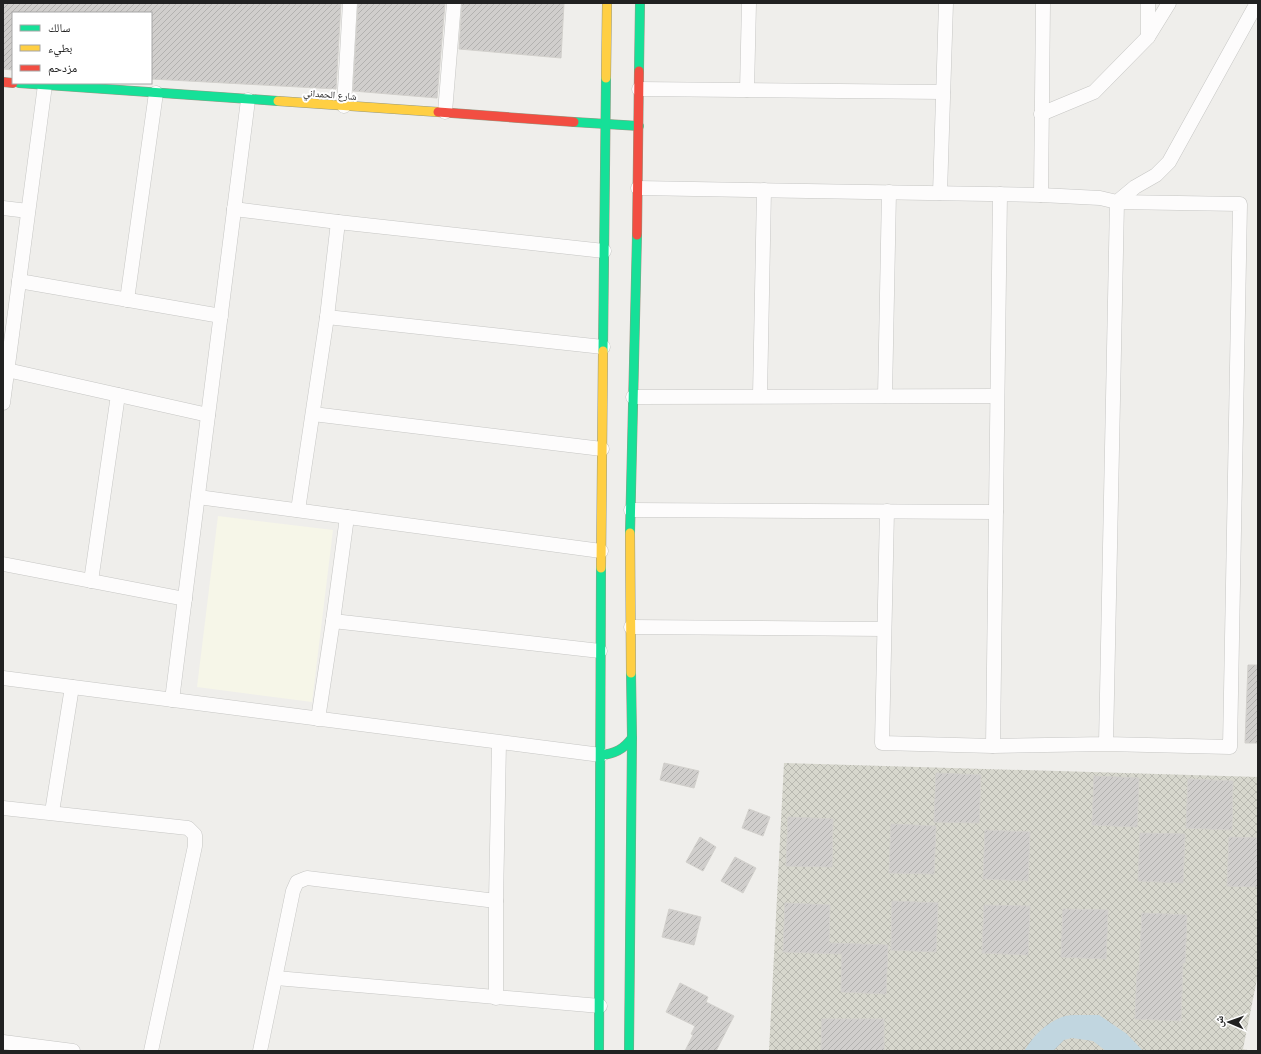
<svg xmlns="http://www.w3.org/2000/svg" width="1261" height="1054" viewBox="0 0 1261 1054" font-family="Roboto,'Noto Naskh Arabic',sans-serif">
	<style>
		.education { fill: #f6f6e8 }
		.construction { fill: url(#construction-cross-hatch) }
		.water { fill: #c1d6e0 }
		.building { fill: url(#building-hatch); stroke: #d2d0cc }
		.lines { fill: none; stroke-linecap: round; stroke-linejoin: round }
		.street-casing { stroke: #c6c6c4; stroke-width: 15 }
		.fast-casing { stroke: #959983; stroke-width: 10 }
		.slow-casing { stroke: #959983; stroke-width: 10 }
		.jam-casing { stroke: #959983; stroke-width: 10 }
		.street { stroke: #fdfcfc; stroke-width: 14 }
		.fast { stroke: #16e098; stroke-width: 9 }
		.slow { stroke: #ffcf43; stroke-width: 9 }
		.jam { stroke: #f24e42; stroke-width: 9 }
		.labels { text-anchor: middle; stroke-width: 4; stroke-linejoin: round; paint-order: stroke }
		.street-label { font-size: 10px; fill: #212121; stroke: #fff }
	</style>
	<defs>
		<pattern id="construction-cross-hatch" width="8" height="8" patternUnits="userSpaceOnUse"><rect width="8" height="8" fill="#d7d7cd"/><path d="M0 0l8 8M0 8l8-8" fill="none" stroke="#b8b8b0"/></pattern>
		<pattern id="building-hatch" width="6" height="6" patternUnits="userSpaceOnUse"><rect width="6" height="6" fill="#d0cecc"/><path d="M-1 1l2-2M0 6l6-6M5 7l2-2" fill="none" stroke="#b2b1af"/></pattern>
	</defs>
	<rect width="100%" height="100%" fill="#efeeeb"/>
	<!-- education -->
	<path class="education" d="M218 516 333 530 312 702 197 687Z"/>
	<!-- construction -->
	<path class="construction" d="M784 763 1258 777V974L1243 1049 1252 1051H769Z"/>
	<!-- water -->
	<path class="water" d="M1080 1015H1099L1127 1034 1143 1051H1106L1093 1041 1072 1038 1064 1040 1053 1051 1025 1050C1034 1035 1045 1024 1062 1017 1067 1015 1074 1015 1080 1015Z"/>
	<!-- building -->
	<g class="building">
		<path d="M3 3H341L336 89 151 79V13H13V70L3 69Z"/>
		<path d="M358 3H445L437 98 353 91Z"/>
		<path d="M462 3H564L561 58 459 49Z"/>
		<path d="M1248 665H1258V743H1245Z"/>
		<path d="M664 763 699 771 694 788 660 780Z"/>
		<path d="M936 773 981 775 979 823 934 822Z"/>
		<path d="M1094 776 1139 778 1137 827 1092 825Z"/>
		<path d="M1188 779 1233 781 1232 830 1186 828Z"/>
		<path d="M749 809 770 817 763 836 742 828Z"/>
		<path d="M788 817 833 819 832 867 786 866Z"/>
		<path d="M891 824 936 826 934 874 889 873Z"/>
		<path d="M985 830 1030 832 1028 881 983 879Z"/>
		<path d="M1140 833 1185 834 1183 883 1138 881Z"/>
		<path d="M700 837 716 847 703 871 686 862Z"/>
		<path d="M1229 837 1258 838V887L1227 886Z"/>
		<path d="M735 857 756 868 743 893 721 881Z"/>
		<path d="M892 901 938 903 936 952 891 950Z"/>
		<path d="M785 903 830 905 829 943 888 945 886 994 841 992 842 954 783 952Z"/>
		<path d="M984 905 1030 906 1028 955 982 953Z"/>
		<path d="M669 909 701 917 694 945 662 937Z"/>
		<path d="M1063 909 1108 910 1106 959 1061 957Z"/>
		<path d="M1142 913 1187 915 1185 963H1183L1181 1021 1135 1019 1137 971H1139Z"/>
		<path d="M680 983 708 997 706 1002 734 1016 716 1051H685L693 1035 691 1034 695 1026 666 1012Z"/>
		<path d="M822 1019H884V1051H821Z"/>
	</g>
	<g class="lines">
		<!-- street casing -->
		<g class="street-casing">
			<g id="street">
				<path d="M1148 37V3"/>
				<path d="M639 89 943 92"/>
				<path d="M747 90 749 3"/>
				<path d="M344 106 350 3"/>
				<path d="M445 112 454 3"/>
				<path d="M1041 114 1094 92 1148 37 1169 3"/>
				<path d="M638 188 1041 195 1100 198 1117 202 1135 187 1156 175 1169 162 1257 3"/>
				<path d="M940 193 946 3"/>
				<path d="M1041 195 1043 3"/>
				<path d="M3 208 28 211"/>
				<path d="M234 209 338 222 604 251"/>
				<path d="M19 281 221 316"/>
				<path d="M127 300 156 93"/>
				<path d="M327 317 603 347"/>
				<path d="M7 370 208 415"/>
				<path d="M760 396 764 190"/>
				<path d="M885 396 889 192"/>
				<path d="M633 397 997 396"/>
				<path d="M3 403 45 85"/>
				<path d="M313 414 602 449"/>
				<path d="M198 497 601 551"/>
				<path d="M298 510 327 317 338 222"/>
				<path d="M631 510 996 512"/>
				<path d="M887 511 882 743 993 746 1106 744 1230 747 1240 204 1117 202 1106 744"/>
				<path d="M3 564 185 599"/>
				<path d="M91 581 118 395"/>
				<path d="M333 621 600 651"/>
				<path d="M631 627 884 629"/>
				<path d="M3 678 601 755"/>
				<path d="M172 700 248 100"/>
				<path d="M318 719 333 621 347 517"/>
				<path d="M993 746 1000 194"/>
				<path d="M3 808 188 828 195 835V846L151 1051"/>
				<path d="M52 812 72 687"/>
				<path d="M276 978 600 1006"/>
				<path d="M496 998V901L499 743"/>
				<path d="M3 1042 73 1051"/>
				<path d="M260 1051 293 891 297 882 307 878 496 901"/>
			</g>
		</g>
		<!-- fast casing -->
		<g class="fast-casing">
			<g id="fast">
				<path d="M639 71 640 3"/>
				<path d="M19 83 278 101"/>
				<path d="M574 122 639 126"/>
				<path d="M603 351 606 78"/>
				<path d="M630 533 637 235"/>
				<path d="M601 755C615 754 624 749 632 738"/>
				<path d="M599 1051 601 568"/>
				<path d="M629 1051 632 738 631 673"/>
			</g>
		</g>
		<!-- slow casing -->
		<g class="slow-casing">
			<g id="slow">
				<path d="M606 78 607 3"/>
				<path d="M278 101 438 112"/>
				<path d="M630 533 631 673"/>
				<path d="M601 568 603 351"/>
			</g>
		</g>
		<!-- jam casing -->
		<g class="jam-casing">
			<g id="jam">
				<path d="M3 82 13 83"/>
				<path d="M438 112 574 122"/>
				<path d="M637 235 639 71"/>
			</g>
		</g>
		<!-- street -->
		<use href="#street" class="street"/>
		<!-- fast -->
		<use href="#fast" class="fast"/>
		<!-- slow -->
		<use href="#slow" class="slow"/>
		<!-- jam -->
		<use href="#jam" class="jam"/>
	</g>
	<g class="labels">
		<!-- street labels -->
		<g class="street-label">
			<text transform="translate(330 94) rotate(4)" y="4">شارع الحمداني</text>
		</g>
	</g>
	<!-- border -->
	<rect width="1261" height="1054" fill="none" stroke="#212121" stroke-width="8"/>
	<!-- legend -->
	<rect x="12" y="12" width="140" height="72" fill="#ffffff" stroke="#a6a6a6"/>
	<rect x="20" y="25" width="20" height="6" fill="#16e098" stroke="#a6a6a6"/>
	<text x="48" y="32" font-size="12" fill="#212121">سالك</text>
	<rect x="20" y="45" width="20" height="6" fill="#ffcf43" stroke="#a6a6a6"/>
	<text x="48" y="52" font-size="12" fill="#212121">بطيء</text>
	<rect x="20" y="65" width="20" height="6" fill="#f24e42" stroke="#a6a6a6"/>
	<text x="48" y="72" font-size="12" fill="#212121">مزدحم</text>
	<!-- north arrow -->
	<g transform="translate(1229 1022) rotate(272)" stroke="#ffffff" stroke-width="3" paint-order="stroke">
	<path d="M0-3L7 15L0 10L-7 15Z" fill="#212121"/>
	<text y="-6" font-size="11" font-weight="bold" text-anchor="middle" fill="#212121">ش</text>
	</g>
</svg>
